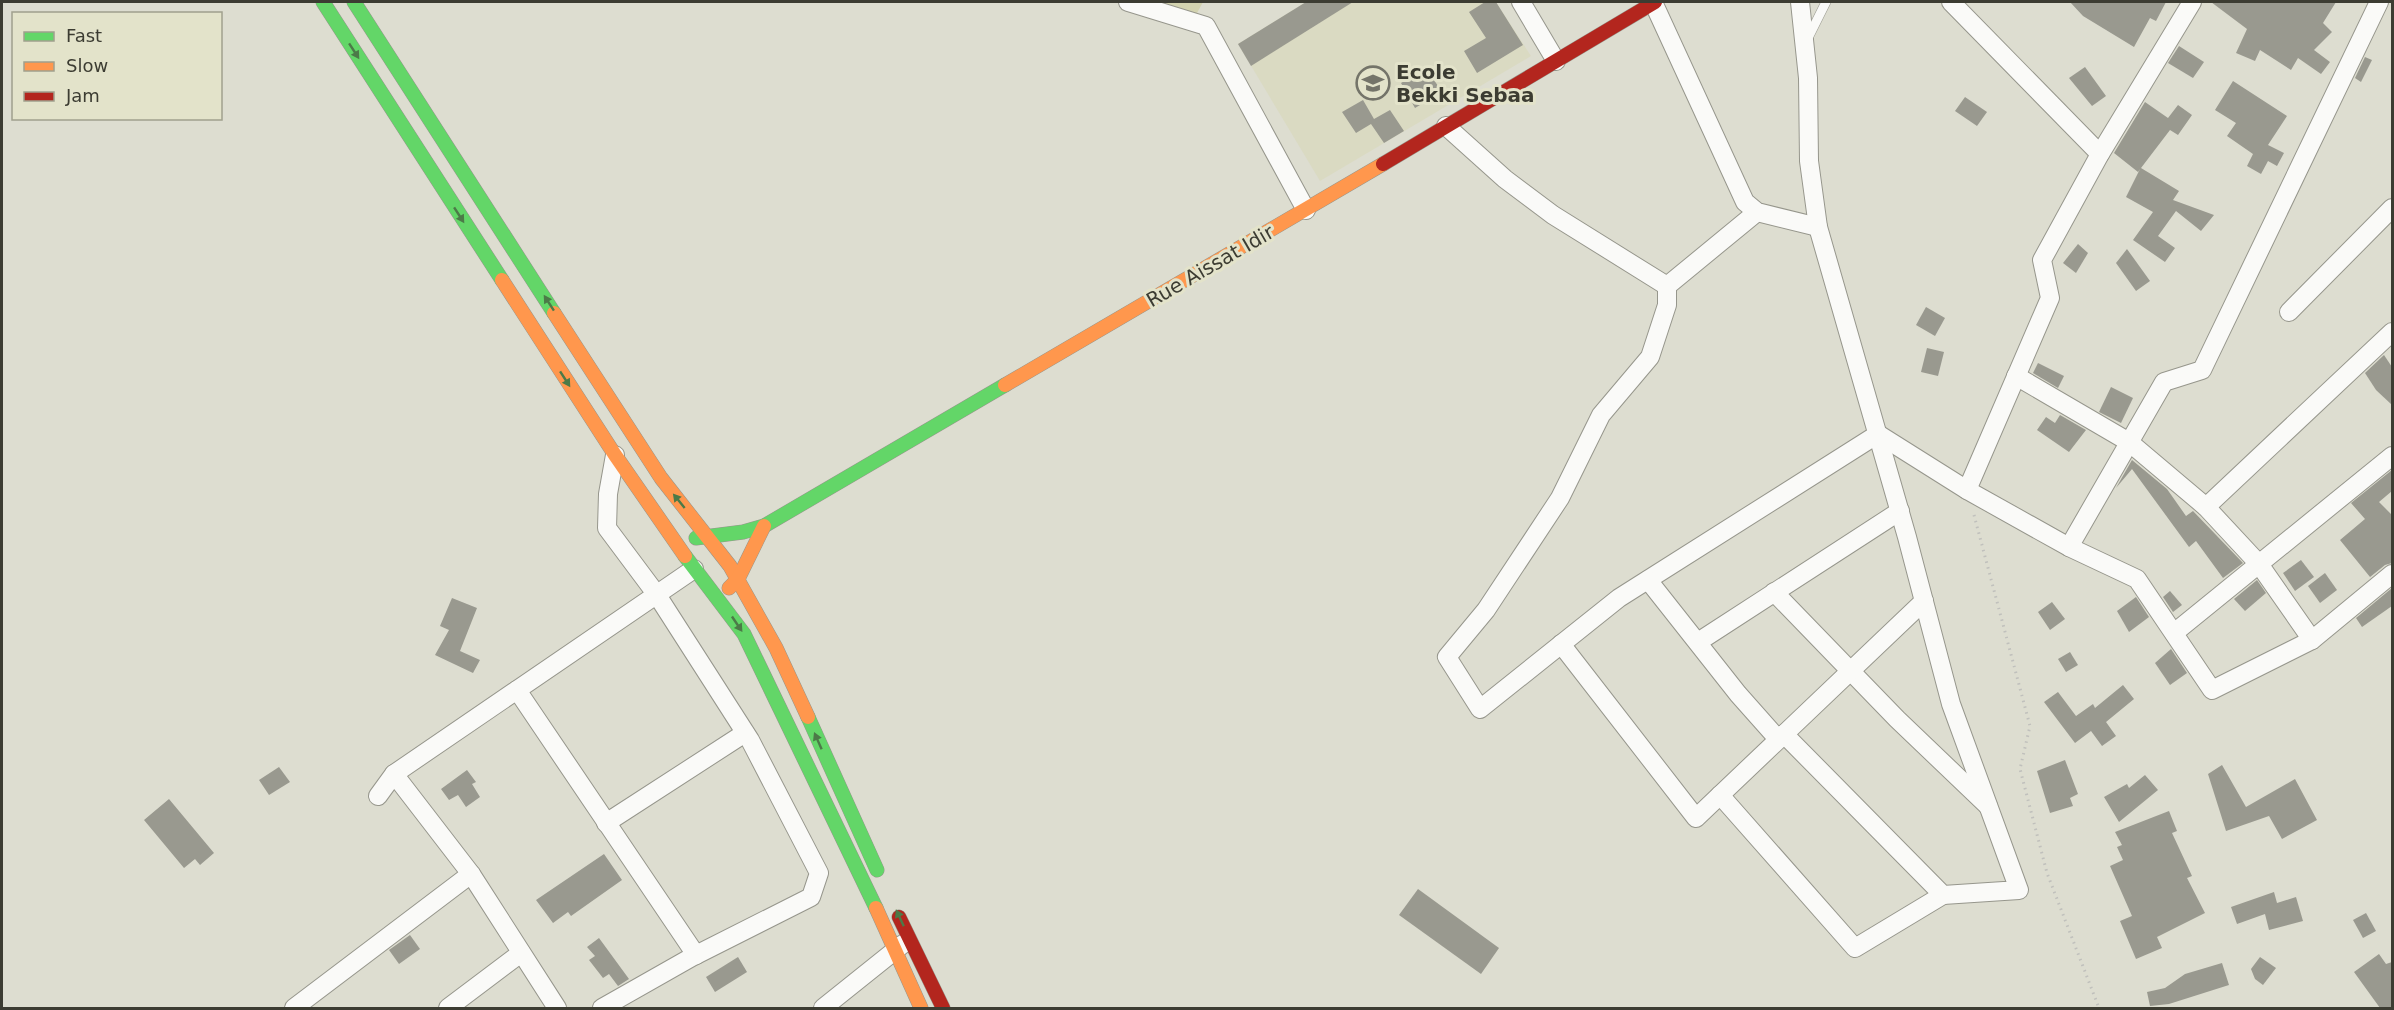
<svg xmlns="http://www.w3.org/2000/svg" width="2394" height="1010" viewBox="0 0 2394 1010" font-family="'DejaVu Sans',sans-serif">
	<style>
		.built { fill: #dadac2 }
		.green { fill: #d3d3b0 }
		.building { fill: #99998f }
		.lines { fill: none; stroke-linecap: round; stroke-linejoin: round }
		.lane-casing { stroke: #96968c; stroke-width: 10 }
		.street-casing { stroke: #96968c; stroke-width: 20 }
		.fast-casing { stroke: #96968c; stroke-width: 15 }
		.slow-casing { stroke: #96968c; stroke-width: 15 }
		.jam-casing { stroke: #96968c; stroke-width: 15 }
		.path { stroke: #c0c0bc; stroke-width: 3; stroke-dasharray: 1.5 4.5; stroke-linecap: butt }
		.lane { stroke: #fafaf8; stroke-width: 9 }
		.street { stroke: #fafaf8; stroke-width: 18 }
		.fast { stroke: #63d668; stroke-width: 14 }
		.slow { stroke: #ff974d; stroke-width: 14 }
		.jam { stroke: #b3261e; stroke-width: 14 }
		.oneway { fill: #4c7a48 }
		.labels { text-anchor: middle; stroke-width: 6; stroke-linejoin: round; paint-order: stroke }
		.poi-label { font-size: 20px; font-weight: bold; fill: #3c3c32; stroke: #e3e3ca; text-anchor: start }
		.street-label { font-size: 20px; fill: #3c3c32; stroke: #e3e3ca }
	</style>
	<rect width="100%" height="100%" fill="#ddddd0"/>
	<!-- built -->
	<path class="built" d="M1306 2H1496L1531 56 1320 181 1238 44Z"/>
	<!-- green -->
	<path class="green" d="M1145 2H1203L1197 13 1185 15Z"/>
	<!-- building -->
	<g class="building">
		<path d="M1306 2H1353L1251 66 1238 44Z"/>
		<path d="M1485 2H1496L1523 45 1477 73 1464 51 1486 38 1469 12Z"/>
		<path d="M2070 2H2166L2156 21 2150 18 2134 47 2083 16Z"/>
		<path d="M2211 2H2336L2323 23 2332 32 2314 50 2330 62 2321 74 2298 58 2291 70 2260 50 2255 61 2236 53 2247 29Z"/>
		<path d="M2179 46 2204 62 2193 78 2168 63Z"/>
		<path d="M2365 57 2372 60 2361 82 2355 78Z"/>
		<path d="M2085 67 2106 96 2092 106 2069 78Z"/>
		<path d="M1426 68 1442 92 1415 108 1401 83Z"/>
		<path d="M2233 81 2287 116 2268 145 2284 153 2277 166 2268 161 2261 174 2247 166 2253 154 2227 136 2236 123 2215 110Z"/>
		<path d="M1965 97 1987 112 1977 126 1955 111Z"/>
		<path d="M1363 100 1374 119 1390 110 1404 131 1384 143 1371 124 1356 133 1342 112Z"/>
		<path d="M2145 102 2168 118 2178 105 2192 115 2178 135 2170 130 2141 168 2179 191 2173 200 2214 215 2201 231 2176 211 2158 236 2175 248 2165 262 2133 240 2153 212 2126 197 2140 169 2138 172 2114 153Z"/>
		<path d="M2078 244 2088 253 2076 273 2063 263Z"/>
		<path d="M2127 249 2150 281 2136 291 2116 263Z"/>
		<path d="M1926 307 1945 318 1935 336 1916 325Z"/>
		<path d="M1927 348 1944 352 1938 376 1921 372Z"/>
		<path d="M2384 355 2392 367V405L2376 390 2365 373Z"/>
		<path d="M2038 363 2064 376 2058 388 2033 373Z"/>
		<path d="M2111 387 2133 398 2121 423 2099 412Z"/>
		<path d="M2060 415 2086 430 2069 452 2037 430 2046 417 2055 423Z"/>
		<path d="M2132 460 2167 489 2186 516 2193 511 2243 563 2223 578 2196 541 2189 547 2132 469 2116 488Z"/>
		<path d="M2392 470V491L2379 502 2392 515V563L2385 565 2370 577 2340 540 2365 519 2351 503Z"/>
		<path d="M2301 560 2314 577 2295 591 2283 573Z"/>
		<path d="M2325 573 2337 590 2320 603 2308 586Z"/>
		<path d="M2257 580 2266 593 2245 611 2234 599Z"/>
		<path d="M2392 588V606L2362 627 2356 618Z"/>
		<path d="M2170 591 2182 605 2173 612 2163 597Z"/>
		<path d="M2136 597 2149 617 2129 632 2117 611Z"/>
		<path d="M452 598 477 608 460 651 480 660 473 673 435 655 449 630 440 626Z"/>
		<path d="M2052 602 2065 619 2050 630 2038 612Z"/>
		<path d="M2171 649 2187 673 2170 685 2155 663Z"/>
		<path d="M2070 652 2078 665 2066 672 2058 659Z"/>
		<path d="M2123 685 2134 699 2106 722 2116 736 2102 746 2091 731 2075 743 2044 702 2058 692 2076 716 2093 704 2095 708Z"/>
		<path d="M2065 760 2078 794 2070 798 2073 806 2050 813 2037 771Z"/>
		<path d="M2222 765 2246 807 2295 779 2317 820 2282 839 2269 816 2226 831 2208 774Z"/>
		<path d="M279 767 290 782 269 795 259 780Z"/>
		<path d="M467 770 476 782 472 784 480 797 466 807 458 795 449 800 441 789Z"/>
		<path d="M2145 775 2158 790 2119 822 2104 797 2127 784 2129 788Z"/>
		<path d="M169 799 214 853 200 865 195 859 184 868 144 820Z"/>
		<path d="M2169 811 2177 831 2172 833 2192 876 2187 878 2205 913 2157 937 2162 948 2136 959 2120 921 2132 916 2110 866 2123 860 2117 847 2122 845 2115 832Z"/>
		<path d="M604 854 622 880 571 916 568 912 553 923 536 900Z"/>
		<path d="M1418 889 1499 948 1481 974 1399 915Z"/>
		<path d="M2274 892 2277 903 2296 897 2303 921 2269 930 2265 914 2237 924 2231 907Z"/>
		<path d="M2366 913 2376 931 2363 938 2353 920Z"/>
		<path d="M410 935 420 949 399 964 389 950Z"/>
		<path d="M599 938 629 979 618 986 609 974 603 978 589 960 595 956 587 947Z"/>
		<path d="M2379 954 2386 964 2392 962V1008H2380L2354 972Z"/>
		<path d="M738 957 747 972 715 992 706 977Z"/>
		<path d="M2260 957 2276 968 2263 985 2255 979 2251 969Z"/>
		<path d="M2222 963 2229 985 2169 1004 2150 1006 2147 992 2165 988 2185 974Z"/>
	</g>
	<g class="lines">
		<!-- lane casing -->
		<g class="lane-casing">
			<path id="lane" d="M1807 40 1826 2"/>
		</g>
		<!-- street casing -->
		<g class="street-casing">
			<g id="street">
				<path d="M1128 2 1206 26 1306 210"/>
				<path d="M1521 2 1556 61"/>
				<path d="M1653 2 1745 202 1757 212 1818 227"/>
				<path d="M1951 2 2100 154"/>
				<path d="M1446 126 1505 179 1553 215 1667 286 1757 212"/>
				<path d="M1667 286V305L1650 357 1601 415 1560 498 1486 610 1447 657 1480 709 1619 598 1878 434 1967 490 2069 547 2137 579 2212 690 2312 640 2392 574"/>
				<path d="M2289 312 2392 208"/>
				<path d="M2016 376 2129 442 2206 507 2259 564 2312 640"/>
				<path d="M1967 490 2050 298 2042 260 2100 154 2192 2"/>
				<path d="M2206 507 2392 332"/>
				<path d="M2069 547 2164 382 2202 370 2379 2"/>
				<path d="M1648 580 1738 694 1778 739"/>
				<path d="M1774 592 1897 719 1988 806"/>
				<path d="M2174 633 2392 456"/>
				<path d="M1698 642 1900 511"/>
				<path d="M1561 644 1696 818 1924 601"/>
				<path d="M517 690 696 955"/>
				<path d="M1784 734 1943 895 2019 890 1951 704 1907 537 1818 227 1809 161 1808 78 1800 2"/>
				<path d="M394 774 471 874 557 1008"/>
				<path d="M1720 795 1855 948 1943 895"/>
				<path d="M378 796 394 774 694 569"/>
				<path d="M606 823 745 733"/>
				<path d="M294 1008 471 874"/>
				<path d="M448 1008 521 953"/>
				<path d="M602 1008 692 957 811 897 819 873 750 740 657 595 607 528 608 494 615 455"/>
				<path d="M823 1008 903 944"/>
			</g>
		</g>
		<!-- fast casing -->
		<g class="fast-casing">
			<g id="fast">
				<path d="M323 2 502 280"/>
				<path d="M354 2 554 313"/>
				<path d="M696 538 743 532 764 526 1005 385"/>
				<path d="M685 556 744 634 876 908"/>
				<path d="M808 717 877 870"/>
			</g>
		</g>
		<!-- slow casing -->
		<g class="slow-casing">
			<g id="slow">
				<path d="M502 280 615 455 685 556"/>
				<path d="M554 313 661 478 730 566 776 648 808 717"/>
				<path d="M1005 385 1383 164"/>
				<path d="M729 588 738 579 764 526"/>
				<path d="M876 908 921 1008"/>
			</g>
		</g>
		<!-- jam casing -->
		<g class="jam-casing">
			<g id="jam">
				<path d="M1383 164 1655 2"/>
				<path d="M899 917 943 1008"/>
			</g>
		</g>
		<!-- path -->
		<path class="path" d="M1974 515 2030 726 2020 769 2047 873 2099 1008"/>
		<!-- lane -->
		<use href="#lane" class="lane"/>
		<!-- street -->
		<use href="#street" class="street"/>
		<!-- fast -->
		<use href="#fast" class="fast"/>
		<!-- slow -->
		<use href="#slow" class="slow"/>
		<!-- jam -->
		<use href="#jam" class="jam"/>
	</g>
	<!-- one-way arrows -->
	<defs><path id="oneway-solid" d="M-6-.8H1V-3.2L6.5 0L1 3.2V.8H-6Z" transform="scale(1.5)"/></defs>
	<g class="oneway">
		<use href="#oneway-solid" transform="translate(354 51) rotate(57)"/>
		<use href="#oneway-solid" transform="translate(459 215) rotate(57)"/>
		<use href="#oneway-solid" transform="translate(549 303) rotate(-123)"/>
		<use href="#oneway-solid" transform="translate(565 379) rotate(57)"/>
		<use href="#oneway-solid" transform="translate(679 501) rotate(-129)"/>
		<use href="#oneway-solid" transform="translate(737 624) rotate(56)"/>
		<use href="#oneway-solid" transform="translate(818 741) rotate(-114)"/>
		<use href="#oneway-solid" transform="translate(900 918) rotate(-115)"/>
	</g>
	<!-- icons -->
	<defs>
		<g id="school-ring" transform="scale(1.725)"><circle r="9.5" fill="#e3e3ca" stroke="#747469" stroke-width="1.5"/><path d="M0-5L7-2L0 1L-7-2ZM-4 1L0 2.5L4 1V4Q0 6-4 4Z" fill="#747469"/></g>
	</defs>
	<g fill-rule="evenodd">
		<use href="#school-ring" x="1373" y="83"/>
	</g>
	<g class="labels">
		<!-- poi labels -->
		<g class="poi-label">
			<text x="1396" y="79">Ecole<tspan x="1396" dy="23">Bekki Sebaa</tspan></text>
		</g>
		<!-- street labels -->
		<g class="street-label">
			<text transform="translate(1210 266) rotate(-30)" y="7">Rue Aissat Idir</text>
		</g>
	</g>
	<!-- border -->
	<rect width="2394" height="1010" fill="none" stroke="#3c3c32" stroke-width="6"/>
	<!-- legend -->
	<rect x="12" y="12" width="210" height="108" fill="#e3e3ca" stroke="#a0a08d" stroke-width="1.5"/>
	<rect x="24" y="32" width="30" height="9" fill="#63d668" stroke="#a0a08d" stroke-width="1.5"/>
	<text x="66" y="42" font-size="18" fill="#3c3c32">Fast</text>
	<rect x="24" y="62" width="30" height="9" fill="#ff974d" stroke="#a0a08d" stroke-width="1.5"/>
	<text x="66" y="72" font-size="18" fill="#3c3c32">Slow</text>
	<rect x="24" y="92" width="30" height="9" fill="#b3261e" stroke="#a0a08d" stroke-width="1.5"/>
	<text x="66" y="102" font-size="18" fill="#3c3c32">Jam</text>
</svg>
